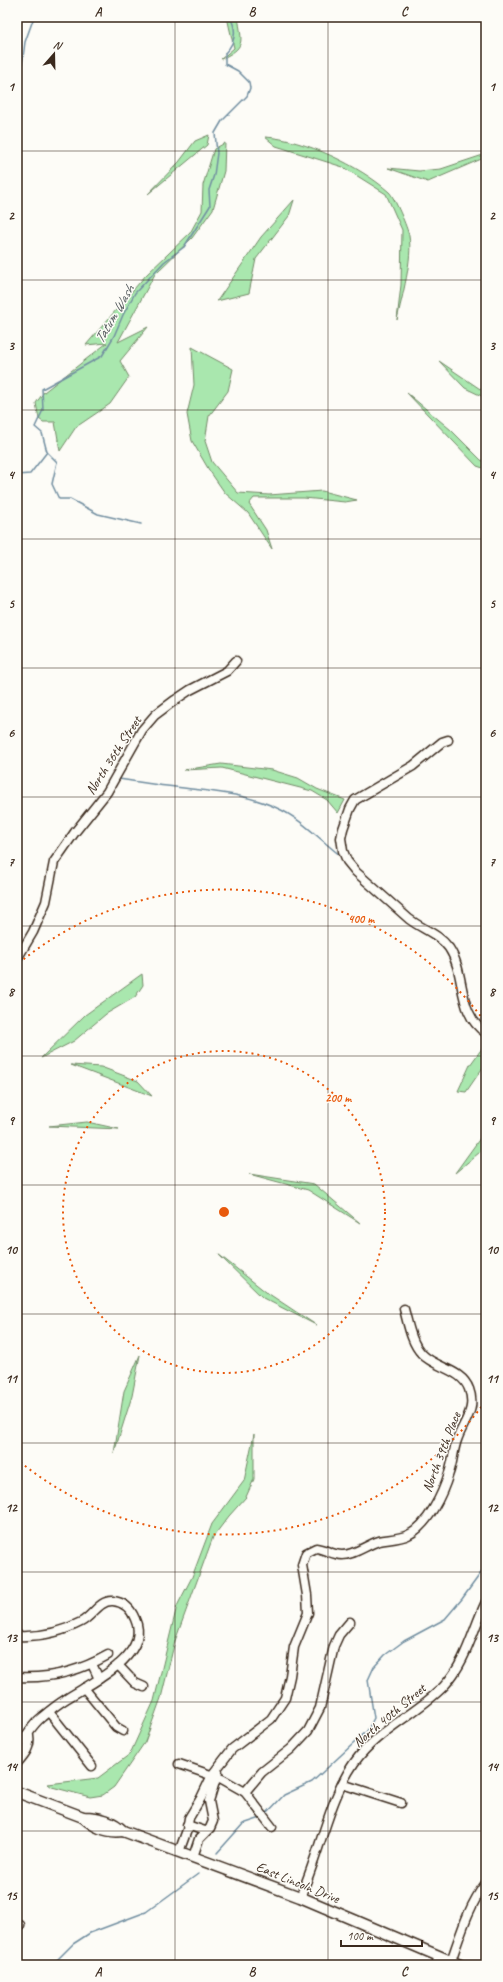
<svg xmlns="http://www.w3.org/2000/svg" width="503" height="1982" viewBox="0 0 503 1982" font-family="Caveat,sans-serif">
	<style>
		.green { fill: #a9e7ae; stroke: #728866 }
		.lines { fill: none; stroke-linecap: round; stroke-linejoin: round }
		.stream { stroke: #718ea0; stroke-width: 1.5 }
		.minor-casing { stroke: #3b2a1e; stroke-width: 11 }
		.major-casing { stroke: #3b2a1e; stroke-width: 13 }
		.minor { stroke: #fdfcf7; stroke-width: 8 }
		.major { stroke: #fdfcf7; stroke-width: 10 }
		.grid { fill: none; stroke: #3b2a1e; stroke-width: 1; stroke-opacity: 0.55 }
		.ring { fill: none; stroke: #e8590c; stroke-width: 2; stroke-dasharray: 2 4 }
		.labels { text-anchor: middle; stroke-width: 3; stroke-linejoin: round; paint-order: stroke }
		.street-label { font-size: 14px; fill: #3b2a1e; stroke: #fdfcf7 }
		.water-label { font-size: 15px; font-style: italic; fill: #565c5f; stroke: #fdfcf7 }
		.centre { fill: #e8590c; stroke: #fdfcf7; stroke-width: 2 }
		.ring-label { font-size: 12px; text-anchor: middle; font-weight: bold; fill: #e8590c; stroke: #fdfcf7; stroke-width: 3; stroke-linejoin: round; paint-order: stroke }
		.neatline { fill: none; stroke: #3b2a1e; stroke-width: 1.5 }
		.grid-label { font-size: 13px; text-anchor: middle; font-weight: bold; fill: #3b2a1e }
	</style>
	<rect width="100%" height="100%" fill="#fdfcf7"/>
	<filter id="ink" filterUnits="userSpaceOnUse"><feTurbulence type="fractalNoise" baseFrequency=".025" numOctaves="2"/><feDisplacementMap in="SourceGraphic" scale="8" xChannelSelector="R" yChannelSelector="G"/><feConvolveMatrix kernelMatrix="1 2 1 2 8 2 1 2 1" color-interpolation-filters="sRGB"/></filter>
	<g filter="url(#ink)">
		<!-- green -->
		<g class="green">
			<path d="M227 17H238C242 43 246 47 221 59L234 48Z"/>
			<path d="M209 135 207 145 148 194 179 162 195 141Z"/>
			<path d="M265 137C304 139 360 166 389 192 394 196 408 229 409 236 413 259 402 296 397 320L401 285 402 230 386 194 343 167 276 146Z"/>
			<path d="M225 143 224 171 213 209 192 238 155 274 118 342 148 327 120 361 129 377 110 404 76 427 60 451 55 422H43L39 419 36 403 44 392 107 343 86 345 146 275 190 233 202 211 203 185 214 149Z"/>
			<path d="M486 154V157L428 182 388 168 419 171 441 169Z"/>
			<path d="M294 200 289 216 256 259 249 293 217 301 261 237Z"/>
			<path d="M192 347 233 369 228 391 209 416 205 441 212 462 238 493 269 495 322 491 357 500 345 502 304 498H254L249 504 266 530 272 549 248 513 225 493 209 470 192 441 187 414 194 385Z"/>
			<path d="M439 361 486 393V398L465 388Z"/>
			<path d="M407 393 451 430 481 460 486 463V469L477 466Z"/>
			<path d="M221 764 272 770 298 778 317 789 345 800 338 813 327 800 312 791 222 768 184 770Z"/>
			<path d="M142 974 143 985 135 997 106 1014 74 1041 41 1058 85 1015Z"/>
			<path d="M483 1047 486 1048V1063L466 1092 458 1091 470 1065Z"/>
			<path d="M71 1065 101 1067 138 1081 152 1096Z"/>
			<path d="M87 1122 119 1129 49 1126Z"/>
			<path d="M486 1130V1147L455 1173Z"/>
			<path d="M249 1174 314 1184 360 1223 308 1190Z"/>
			<path d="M218 1254 266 1292 316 1325 263 1298Z"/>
			<path d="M140 1355 132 1396 114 1453 124 1391Z"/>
			<path d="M254 1434V1479L246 1497 229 1516 213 1537 175 1641 161 1698 145 1742 114 1787 103 1795 90 1797 52 1787 48 1784 98 1778 130 1754 154 1701 177 1606 192 1577 212 1524 244 1481Z"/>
		</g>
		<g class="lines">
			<!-- stream -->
			<g class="stream">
				<path d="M21 72 25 42 34 17"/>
				<path d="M47 452 57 462 52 484 59 499H70L98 514 141 524"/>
				<path d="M17 475 30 474 47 452 42 433 35 427 43 410 42 389 102 356 114 336 123 315 135 293 164 262 184 247 210 206 209 190 214 175 217 153 215 133 222 121 247 96 250 88 249 82 238 71 225 64V53C236 42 237 30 230 17"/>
				<path d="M118 779C134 781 150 784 167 786 203 791 243 792 277 808 302 819 320 840 341 856"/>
				<path d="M266 1814 284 1795 312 1782 367 1731 374 1718 368 1680 374 1667 385 1655 404 1641 445 1619 462 1599 486 1566"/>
				<path d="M217 1853 243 1824 261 1818"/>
				<path d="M52 1965 73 1944 90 1933 146 1912 198 1874"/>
			</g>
			<!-- minor casing -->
			<g class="minor-casing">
				<g id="minor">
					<path d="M448 740 442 742 413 766 355 800 350 809 343 829 341 838 343 851 347 861 356 872 409 919C422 929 439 934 449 948 467 975 456 1013 486 1033"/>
					<path d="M17 959 33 932 46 902 54 862 75 832 107 792 142 730 155 715 175 700 190 690 227 671 236 661"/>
					<path d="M17 1636C39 1637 62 1632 81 1622 93 1616 99 1600 113 1601 124 1602 131 1609 135 1619 152 1656 89 1684 66 1699 58 1704 49 1711 42 1717 33 1724 22 1741 17 1751"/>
					<path d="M92 1664 99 1679"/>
					<path d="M118 1665 135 1683 144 1687"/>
					<path d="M17 1677C49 1679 80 1671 108 1655"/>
					<path d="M84 1688 116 1727 123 1731"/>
					<path d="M49 1712 92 1766"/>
					<path d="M17 1763C25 1754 31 1747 29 1735"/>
					<path d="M179 1764 222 1779 245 1792 272 1827"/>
					<path d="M342 1784 401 1803"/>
					<path d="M245 1792 262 1772 291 1749 308 1731 320 1708 334 1646 339 1635 350 1622"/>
					<path d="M187 1825 205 1831"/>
					<path d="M179 1852 187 1830 189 1818 201 1798 212 1775 232 1749 271 1719 285 1698 290 1676 294 1647 308 1613 307 1595 302 1565 306 1553 316 1548C325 1549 333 1555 342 1555 355 1555 366 1545 379 1541 389 1539 399 1539 408 1535 428 1526 443 1493 449 1473 453 1462 453 1451 457 1440 463 1422 477 1410 469 1389 462 1369 435 1368 422 1354 411 1343 408 1323 404 1309"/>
					<path d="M193 1857 199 1839 210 1828 213 1821 209 1801 218 1772"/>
					<path d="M300 1897C319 1856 329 1799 354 1763 377 1730 417 1714 444 1686 467 1661 472 1631 486 1602"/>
					<path d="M17 1924 20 1925"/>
					<path d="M451 1961C461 1933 468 1907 486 1883"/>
					<path d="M436 1965 439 1956"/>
				</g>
			</g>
			<!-- major casing -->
			<g class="major-casing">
				<g id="major">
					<path d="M17 1792 83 1817C98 1817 113 1821 123 1831L300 1897 460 1965"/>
					<path d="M83 1817C94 1827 108 1833 123 1831"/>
				</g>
			</g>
			<!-- minor -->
			<use href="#minor" class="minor"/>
			<!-- major -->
			<use href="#major" class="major"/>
		</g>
	</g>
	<!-- grid -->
	<path class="grid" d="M175 17V1965M328 17V1965M17 151H486M17 280H486M17 410H486M17 539H486M17 668H486M17 797H486M17 926H486M17 1056H486M17 1185H486M17 1314H486M17 1443H486M17 1572H486M17 1702H486M17 1831H486"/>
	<!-- distance rings -->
	<g class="ring">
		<circle cx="224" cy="1212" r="161"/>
		<path d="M485 1402A323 323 0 0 1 19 1461M19 963A323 323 0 0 1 485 1022"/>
	</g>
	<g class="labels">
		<!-- street labels -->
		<g class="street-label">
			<text transform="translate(113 755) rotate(-57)" y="5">North 36th Street</text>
			<text transform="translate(441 1452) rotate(-69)" y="5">North 39th Place</text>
			<text transform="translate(389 1715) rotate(-40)" y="5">North 40th Street</text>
			<text transform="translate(298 1882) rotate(22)" y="5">East Lincoln Drive</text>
		</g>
		<!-- water labels -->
		<g class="water-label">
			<text transform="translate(114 314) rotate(-60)" y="5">Tatum Wash</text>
		</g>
	</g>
	<circle cx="224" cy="1212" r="6" class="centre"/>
	<g class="ring-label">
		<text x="361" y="923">400 m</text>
		<text x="338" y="1102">200 m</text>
	</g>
	<!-- margin -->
	<rect width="503" height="1982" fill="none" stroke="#fdfcf7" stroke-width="44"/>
	<!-- north arrow -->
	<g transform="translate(54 54) rotate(20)" stroke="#fdfcf7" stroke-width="3" paint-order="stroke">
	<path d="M0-3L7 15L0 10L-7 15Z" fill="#3b2a1e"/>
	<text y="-6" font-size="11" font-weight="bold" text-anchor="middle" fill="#3b2a1e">N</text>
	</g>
	<!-- scale -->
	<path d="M341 1940v6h81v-6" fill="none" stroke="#3b2a1e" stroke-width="2"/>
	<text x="347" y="1940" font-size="12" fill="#3b2a1e" stroke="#fdfcf7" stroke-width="3" paint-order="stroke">100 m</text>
	<rect x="22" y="22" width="459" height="1938" class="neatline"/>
	<g class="grid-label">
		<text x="98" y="16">A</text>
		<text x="252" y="16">B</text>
		<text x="404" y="16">C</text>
		<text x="11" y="91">1</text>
		<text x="492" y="91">1</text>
		<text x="11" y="220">2</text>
		<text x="492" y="220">2</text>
		<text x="11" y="350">3</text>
		<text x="492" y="350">3</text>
		<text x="11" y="479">4</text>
		<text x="492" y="479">4</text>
		<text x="11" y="608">5</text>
		<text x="492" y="608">5</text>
		<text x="11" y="737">6</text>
		<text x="492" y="737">6</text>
		<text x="11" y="866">7</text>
		<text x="492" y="866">7</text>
		<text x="11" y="996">8</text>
		<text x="492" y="996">8</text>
		<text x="11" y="1125">9</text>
		<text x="492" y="1125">9</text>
		<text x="11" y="1254">10</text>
		<text x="492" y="1254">10</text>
		<text x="11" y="1383">11</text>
		<text x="492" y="1383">11</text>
		<text x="11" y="1512">12</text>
		<text x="492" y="1512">12</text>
		<text x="11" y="1642">13</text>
		<text x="492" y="1642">13</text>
		<text x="11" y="1771">14</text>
		<text x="492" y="1771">14</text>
		<text x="11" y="1900">15</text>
		<text x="492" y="1900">15</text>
		<text x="98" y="1976">A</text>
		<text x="252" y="1976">B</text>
		<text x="404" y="1976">C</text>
	</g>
</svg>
